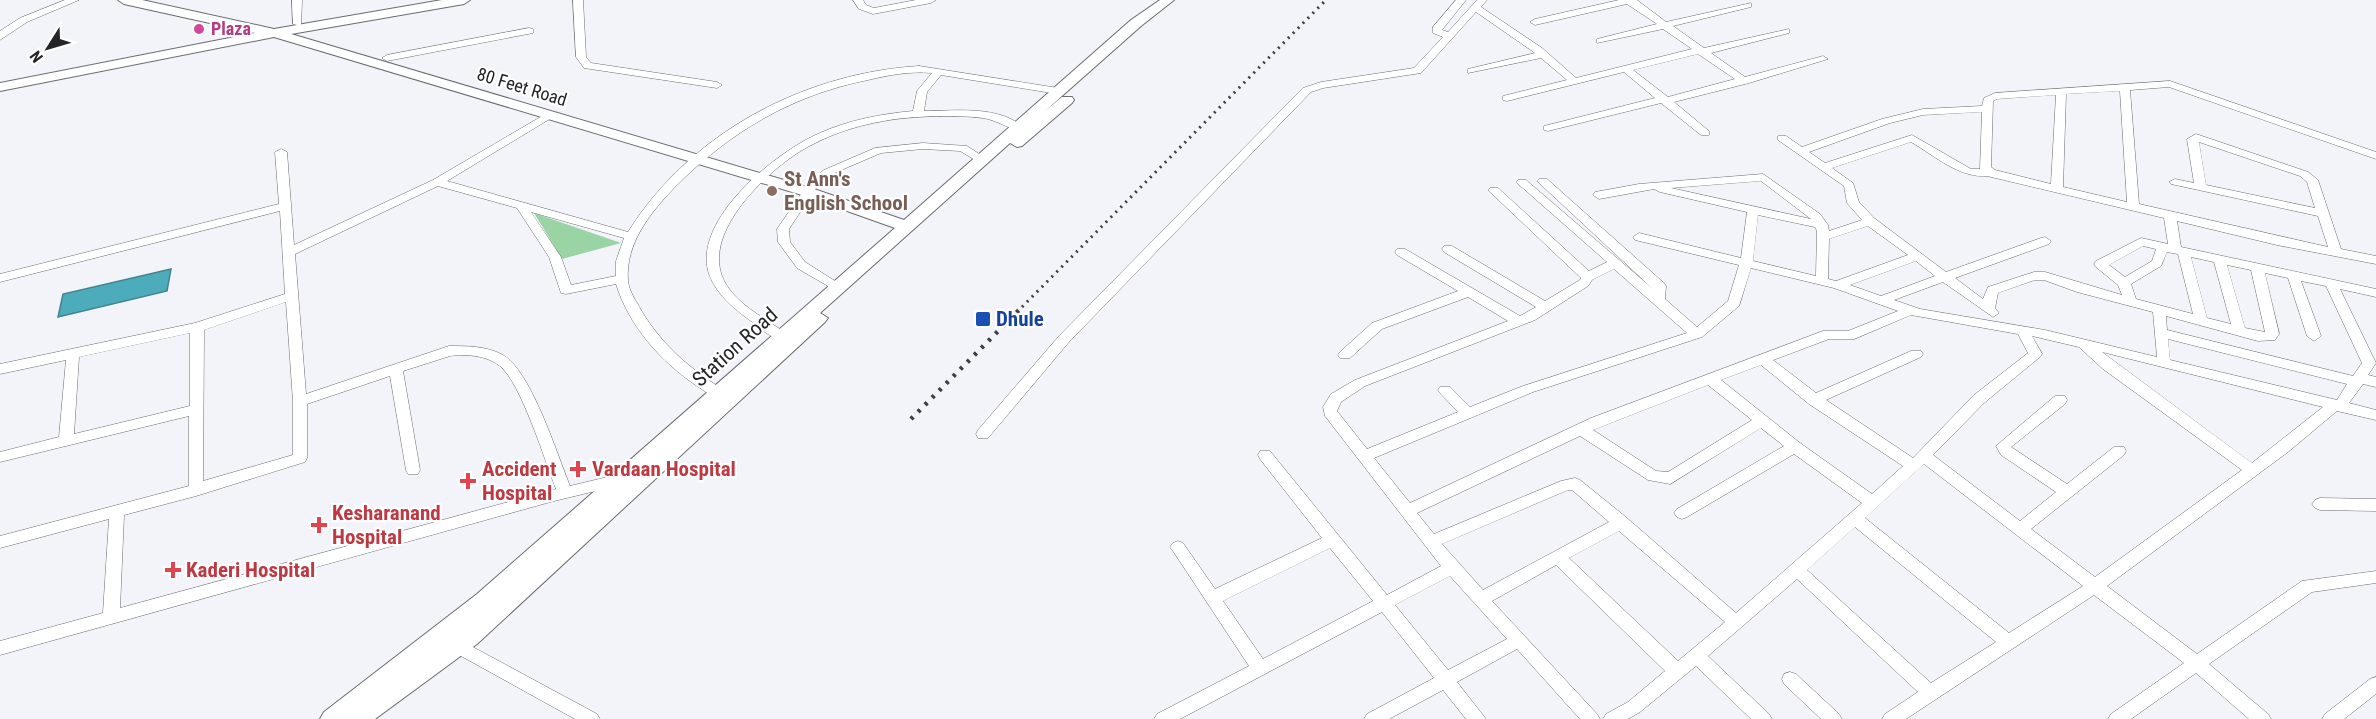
<svg xmlns="http://www.w3.org/2000/svg" width="2376" height="719" viewBox="0 0 2376 719" font-family="'Roboto Condensed',sans-serif">
	<style>
		.green { fill: #9bd4a4 }
		.water { fill: #4dacbb; stroke: #41848f; stroke-width: 1.5 }
		.lines { fill: none; stroke-linecap: round; stroke-linejoin: round }
		.minor-casing { stroke: #6b6c70; stroke-width: 1 }
		.major-casing { stroke: #6b6c70; stroke-width: 2 }
		.minor { fill: #fff; fill-rule: evenodd }
		.major { fill: #fff; fill-rule: evenodd }
		.rail-far1 { stroke: #3e3e41; stroke-width: 3; stroke-dasharray: 2 5; stroke-linecap: butt }
		.rail { stroke: #3e3e41; stroke-width: 4.5; stroke-dasharray: 3 7; stroke-linecap: butt }
		.hotel-dot { fill: #d1479c; stroke: #fff; stroke-width: 2 }
		.education-dot { fill: #8d6e63; stroke: #fff; stroke-width: 2 }
		.transit-dot { fill: #1a4fb4; stroke: #fff; stroke-width: 2 }
		.health-dot { fill: #e0444e; stroke: #fff; stroke-width: 2 }
		.labels { text-anchor: middle; stroke-width: 4.5; stroke-linejoin: round; paint-order: stroke }
		.far-hotel-label { font-size: 18px; font-weight: bold; fill: #b23c85; stroke: #fff; text-anchor: start }
		.far-street-label { font-size: 18px; fill: #252527; stroke: #fff }
		.education-label { font-size: 21px; font-weight: bold; fill: #785e54; stroke: #fff; text-anchor: start }
		.transit-label { font-size: 21px; font-weight: bold; fill: #164399; stroke: #fff; text-anchor: start }
		.street-label { font-size: 21px; fill: #252527; stroke: #fff }
		.health-label { font-size: 21px; font-weight: bold; fill: #be3a42; stroke: #fff; text-anchor: start }
	</style>
	<rect width="100%" height="100%" fill="#f3f4f9"/>
	<!-- green -->
	<path class="green" d="M534 213 621 243 562 259Z"/>
	<!-- water -->
	<path class="water" d="M171 269 167 291 58 317 63 294Z"/>
	<g class="lines">
		<!-- minor casing -->
		<g class="minor-casing">
			<g id="minor">
				<path d="M65 0H79L27 22 0 40V31L20 18Z"/>
				<path d="M292 0H302L301 26 293 24Z"/>
				<path d="M573 0H583L586 57 591 63 717 82 722 85 717 88 584 68 576 57Z"/>
				<path d="M853 0H863L866 5 874 8 916 0H936L931 3 873 14 859 9Z"/>
				<path d="M1456 0H1466L1442 30 1448 32 1477 0H1487L1481 7 1542 48 1576 78 1692 49 1663 29 1597 43V39L1657 24 1627 4 1535 25 1530 22 1535 19 1619 0H1637L1666 22 1751 3V7L1673 26 1704 48 1789 29V33L1711 53 1745 77 1823 56 1828 59 1749 83 1674 102 1709 131V135H1701L1661 103 1548 131 1544 130V126L1655 98 1624 72 1507 101 1503 100V96L1567 80 1541 58 1468 73V69L1535 53 1476 12 1421 73 1323 88 1311 92 1069 342 988 438H978L976 434 978 430 1059 336 1303 88 1321 82 1414 68 1443 37 1433 33V27ZM1698 54 1735 79 1668 97 1633 70Z"/>
				<path d="M529 28 533 29V33L387 61 382 58 387 55Z"/>
				<path d="M919 66 1058 88 1063 91 1058 94 941 75 927 92 924 111C955 111 998 105 1023 127L1018 130C1008 128 999 122 988 119 964 114 909 116 884 121 854 126 825 136 799 152 765 174 705 230 722 276 732 302 764 318 786 333L788 336 786 339C774 342 760 328 751 321 734 309 716 294 709 274 691 220 777 151 820 133 849 120 881 114 913 111L917 91 932 73C910 71 889 75 868 80 792 95 730 132 676 186 651 212 625 243 628 281 629 291 636 301 641 310 662 345 688 367 722 389L724 392 722 395C712 398 705 391 697 386 661 362 629 326 616 284L566 294 561 293 549 257 517 208 438 186 295 254 306 394 449 346C467 346 487 346 503 355 531 371 557 454 570 486L620 474 625 476 627 480 625 484 554 501 0 655V641L103 613 109 519 0 548V536L189 486V416L0 462V452L59 437 66 360 0 374V364L195 323 285 294 280 211 0 282V274L279 204 275 152 281 149 287 152 294 245 433 180 549 112 553 113V117L447 181 628 232C690 133 804 73 919 66ZM531 212 624 238 616 261V276L571 285 561 257ZM286 302 293 401V455L203 481 204 330ZM190 333V406L74 434 79 357ZM460 355C475 355 488 357 500 366 521 383 545 461 556 489L120 608 124 515 196 496 305 462 307 458V404L390 376 406 470 408 474H418L420 470 403 371 450 356Z"/>
				<path d="M2170 81 2376 152V159L2169 87 2130 90 2139 204 2328 247 2318 216 2171 184 2169 182 2175 179 2194 183 2187 139 2196 134 2308 172 2318 180 2341 249 2376 256V264L2277 245 2177 221 2181 247 2376 289V297L2340 289 2376 363 2368 375 2376 377V387L2363 384 2349 403 2376 410V420L2337 411 2288 452 2107 586 2197 654 2302 581 2376 571V583L2312 592 2209 664 2268 714 2271 719H2249L2196 673 2131 719H2108L2111 714 2184 663 2094 595 1906 719H1882L1885 714 1918 692 1797 579 1708 656 1769 714 1772 719H1751L1696 666 1640 712 1628 719H1603L1606 714 1628 702 1665 671 1556 565 1492 601 1597 714 1600 719H1580L1517 649 1457 682 1486 719H1466L1443 690 1389 719H1364L1367 714 1434 678 1382 612 1180 719H1154L1157 714 1249 666 1173 551 1170 547 1173 543 1178 541 1183 543 1215 589 1322 538 1260 459 1258 455 1260 451H1270L1387 595 1441 566 1325 416 1323 407 1331 394 1355 380 1508 321 1468 297 1382 329 1350 358H1340L1338 355 1340 352 1372 323 1458 291 1397 255 1395 252 1397 249H1405L1520 316 1536 307 1444 252 1442 249 1444 246H1452L1545 301 1580 280 1581 278 1490 192 1488 190 1490 188H1498L1589 271 1607 262 1516 182 1518 180H1526L1653 289 1537 181 1539 179H1547L1664 283 1666 286 1665 299 1697 327 1728 301 1739 265 1635 240 1633 237 1639 233 1741 258 1747 212 1660 192 1654 189 1599 199 1593 195 1595 192 1639 184 1763 174 1820 214 1828 225 1829 231 1862 220 1847 203 1844 186 1778 140V136H1786L1802 147 1882 119 1923 109 1982 106 1984 98 1995 93ZM2120 91 2127 202 2063 187 2066 94ZM2056 95 2051 184 1995 170 1991 167 1993 101 1997 99ZM1982 112 1980 169H1971L1912 135 1825 163 1809 152 1890 123 1923 115ZM1911 142C1935 156 1959 178 1987 176L2164 218 2168 244 2141 238 2096 261 2094 264 2096 267 2118 285 2122 295 2045 272H2034L1988 287 1983 299 1955 278 2049 244 2051 241 2045 237 2041 238 1946 272 1874 218 1859 202 1853 183 1832 168ZM2199 142 2300 176 2307 182 2315 208 2206 185ZM1761 181 1811 219 1671 188ZM1758 215 1815 227 1817 231 1816 276 1753 261ZM1868 226 1908 255 1836 281 1828 279 1829 239ZM2143 246 2156 249 2152 261 2125 277 2109 265ZM2167 252 2178 254 2193 314 2136 299 2131 284 2161 266ZM2191 257 2214 262 2231 324 2207 318ZM1916 261 1935 276 1881 296 1850 285ZM2227 265 2251 270 2265 332 2245 328ZM1751 268 1834 288 1898 311 1848 331H1823L1591 418 1410 503 1374 458 1533 392 1702 337 1739 306ZM1614 269 1687 333 1523 386 1470 407 1450 387H1440L1438 390 1440 393 1458 412 1367 449 1337 411 1341 402 1365 386 1535 320 1588 286 1592 280ZM2265 273 2288 278 2307 336 2314 341 2321 336 2301 281 2326 286 2362 363 2353 376 2167 330 2166 316 2258 341 2275 340 2279 334ZM2035 280H2044L2077 292 2153 312 2157 357 2045 330 1920 309 1894 300 1943 282 1993 317 1999 313 1995 308 1998 293ZM1911 315 2018 334 2028 353 1974 395 1913 458 1826 400 1921 357 1923 354 1921 351H1911L1816 393 1773 360 1829 339H1854ZM2032 336 2079 347 2103 369 2242 470 2095 577 2031 529 2124 455 2126 451 2124 447H2114L2067 484 2011 447 2065 404 2067 400 2065 396H2055L1996 446 2001 455 2056 492 2020 521 1933 455 1984 403 2040 357 2042 354ZM2168 339 2347 384 2337 400 2170 360ZM2102 352 2323 407 2252 463ZM1761 365 1809 404 1903 466 1872 494 1800 443 1721 380ZM1708 385 1752 420 1668 472 1656 471 1593 430ZM1761 428 1784 446 1677 509 1674 513 1677 517 1682 519 1687 517 1794 454 1862 503 1736 613 1627 518 1580 480 1575 478 1561 481 1434 534 1417 513 1580 436 1648 480 1670 484ZM1924 464 2083 586 2009 633 1865 518ZM1568 490H1572L1609 522 1483 590 1442 544ZM1855 527 1996 642 1931 683 1807 570ZM1619 531 1725 622 1678 661 1569 558ZM1330 548 1373 601 1263 659 1223 601ZM1450 576 1507 639 1448 670 1395 605Z"/>
				<path d="M923 143 967 146 987 159 985 161H977L960 151 923 149 881 153 832 174 818 185 789 229 790 242 805 262 843 286 841 289H833L797 268 778 242 777 229 810 181 824 170 875 148Z"/>
				<path d="M2320 498 2376 499V511L2320 510 2315 508 2312 504 2315 500Z"/>
				<path d="M458 639 597 714 600 719H575L452 651 450 646 452 641Z"/>
				<path d="M1790 672 1796 674 1839 714 1842 719H1821L1784 684 1782 679 1784 674Z"/>
				<path d="M2376 677V694L2344 719H2322L2325 714 2370 679Z"/>
			</g>
		</g>
		<!-- major casing -->
		<g class="major-casing">
			<path id="major" d="M118 0H142L274 29 442 0H470L464 4 291 34 814 189 904 220 1131 20 1160 0H1174L1141 26 1045 111 1062 97H1072L1074 100 1072 103 1022 146 1017 147 1010 143 820 313 828 318 825 322 477 644 375 719H320L324 712 477 594 895 228 802 195 274 37 0 91V83L255 33 124 4Z"/>
		</g>
		<!-- minor -->
		<use href="#minor" class="minor"/>
		<!-- major -->
		<use href="#major" class="major"/>
		<!-- rail-far1 -->
		<path class="rail-far1" d="M1022 307 1326 0"/>
		<!-- rail -->
		<path class="rail" d="M911 419 1023 306"/>
	</g>
	<!-- markers -->
	<circle class="hotel-dot" cx="199" cy="29" r="6"/>
	<circle class="education-dot" cx="772" cy="191" r="6"/>
	<rect class="transit-dot" x="975" y="311" width="16" height="16" rx="3"/>
	<g class="health-dot">
		<path d="M575 460h6v6h6v6h-6v6h-6v-6h-6v-6h6z"/>
		<path d="M465 472h6v6h6v6h-6v6h-6v-6h-6v-6h6z"/>
		<path d="M316 516h6v6h6v6h-6v6h-6v-6h-6v-6h6z"/>
		<path d="M170 561h6v6h6v6h-6v6h-6v-6h-6v-6h6z"/>
	</g>
	<g class="labels">
		<!-- far-hotel labels -->
		<g class="far-hotel-label">
			<text x="211" y="35">Plaza</text>
		</g>
		<!-- far-street labels -->
		<g class="far-street-label">
			<text transform="translate(522 87) rotate(17)" y="6">80 Feet Road</text>
		</g>
		<!-- education labels -->
		<g class="education-label">
			<text x="784" y="186">St Ann's<tspan x="784" dy="24">English School</tspan></text>
		</g>
		<!-- transit labels -->
		<g class="transit-label">
			<text x="996" y="326">Dhule</text>
		</g>
		<!-- street labels -->
		<g class="street-label">
			<text transform="translate(735 347) rotate(-42)" y="7">Station Road</text>
		</g>
		<!-- health labels -->
		<g class="health-label">
			<text x="482" y="476">Accident<tspan x="482" dy="24">Hospital</tspan></text>
			<text x="592" y="476">Vardaan Hospital</text>
			<text x="332" y="520">Kesharanand<tspan x="332" dy="24">Hospital</tspan></text>
			<text x="186" y="577">Kaderi Hospital</text>
		</g>
	</g>
	<!-- north arrow -->
	<g transform="translate(48 48) rotate(233)" stroke="#ffffff" stroke-width="4.5" paint-order="stroke">
	<path d="M0-4.5L10 22L0 15L-10 22Z" fill="#252527"/>
	<text y="-9" font-size="16" font-weight="bold" text-anchor="middle" fill="#252527">N</text>
	</g>
</svg>
